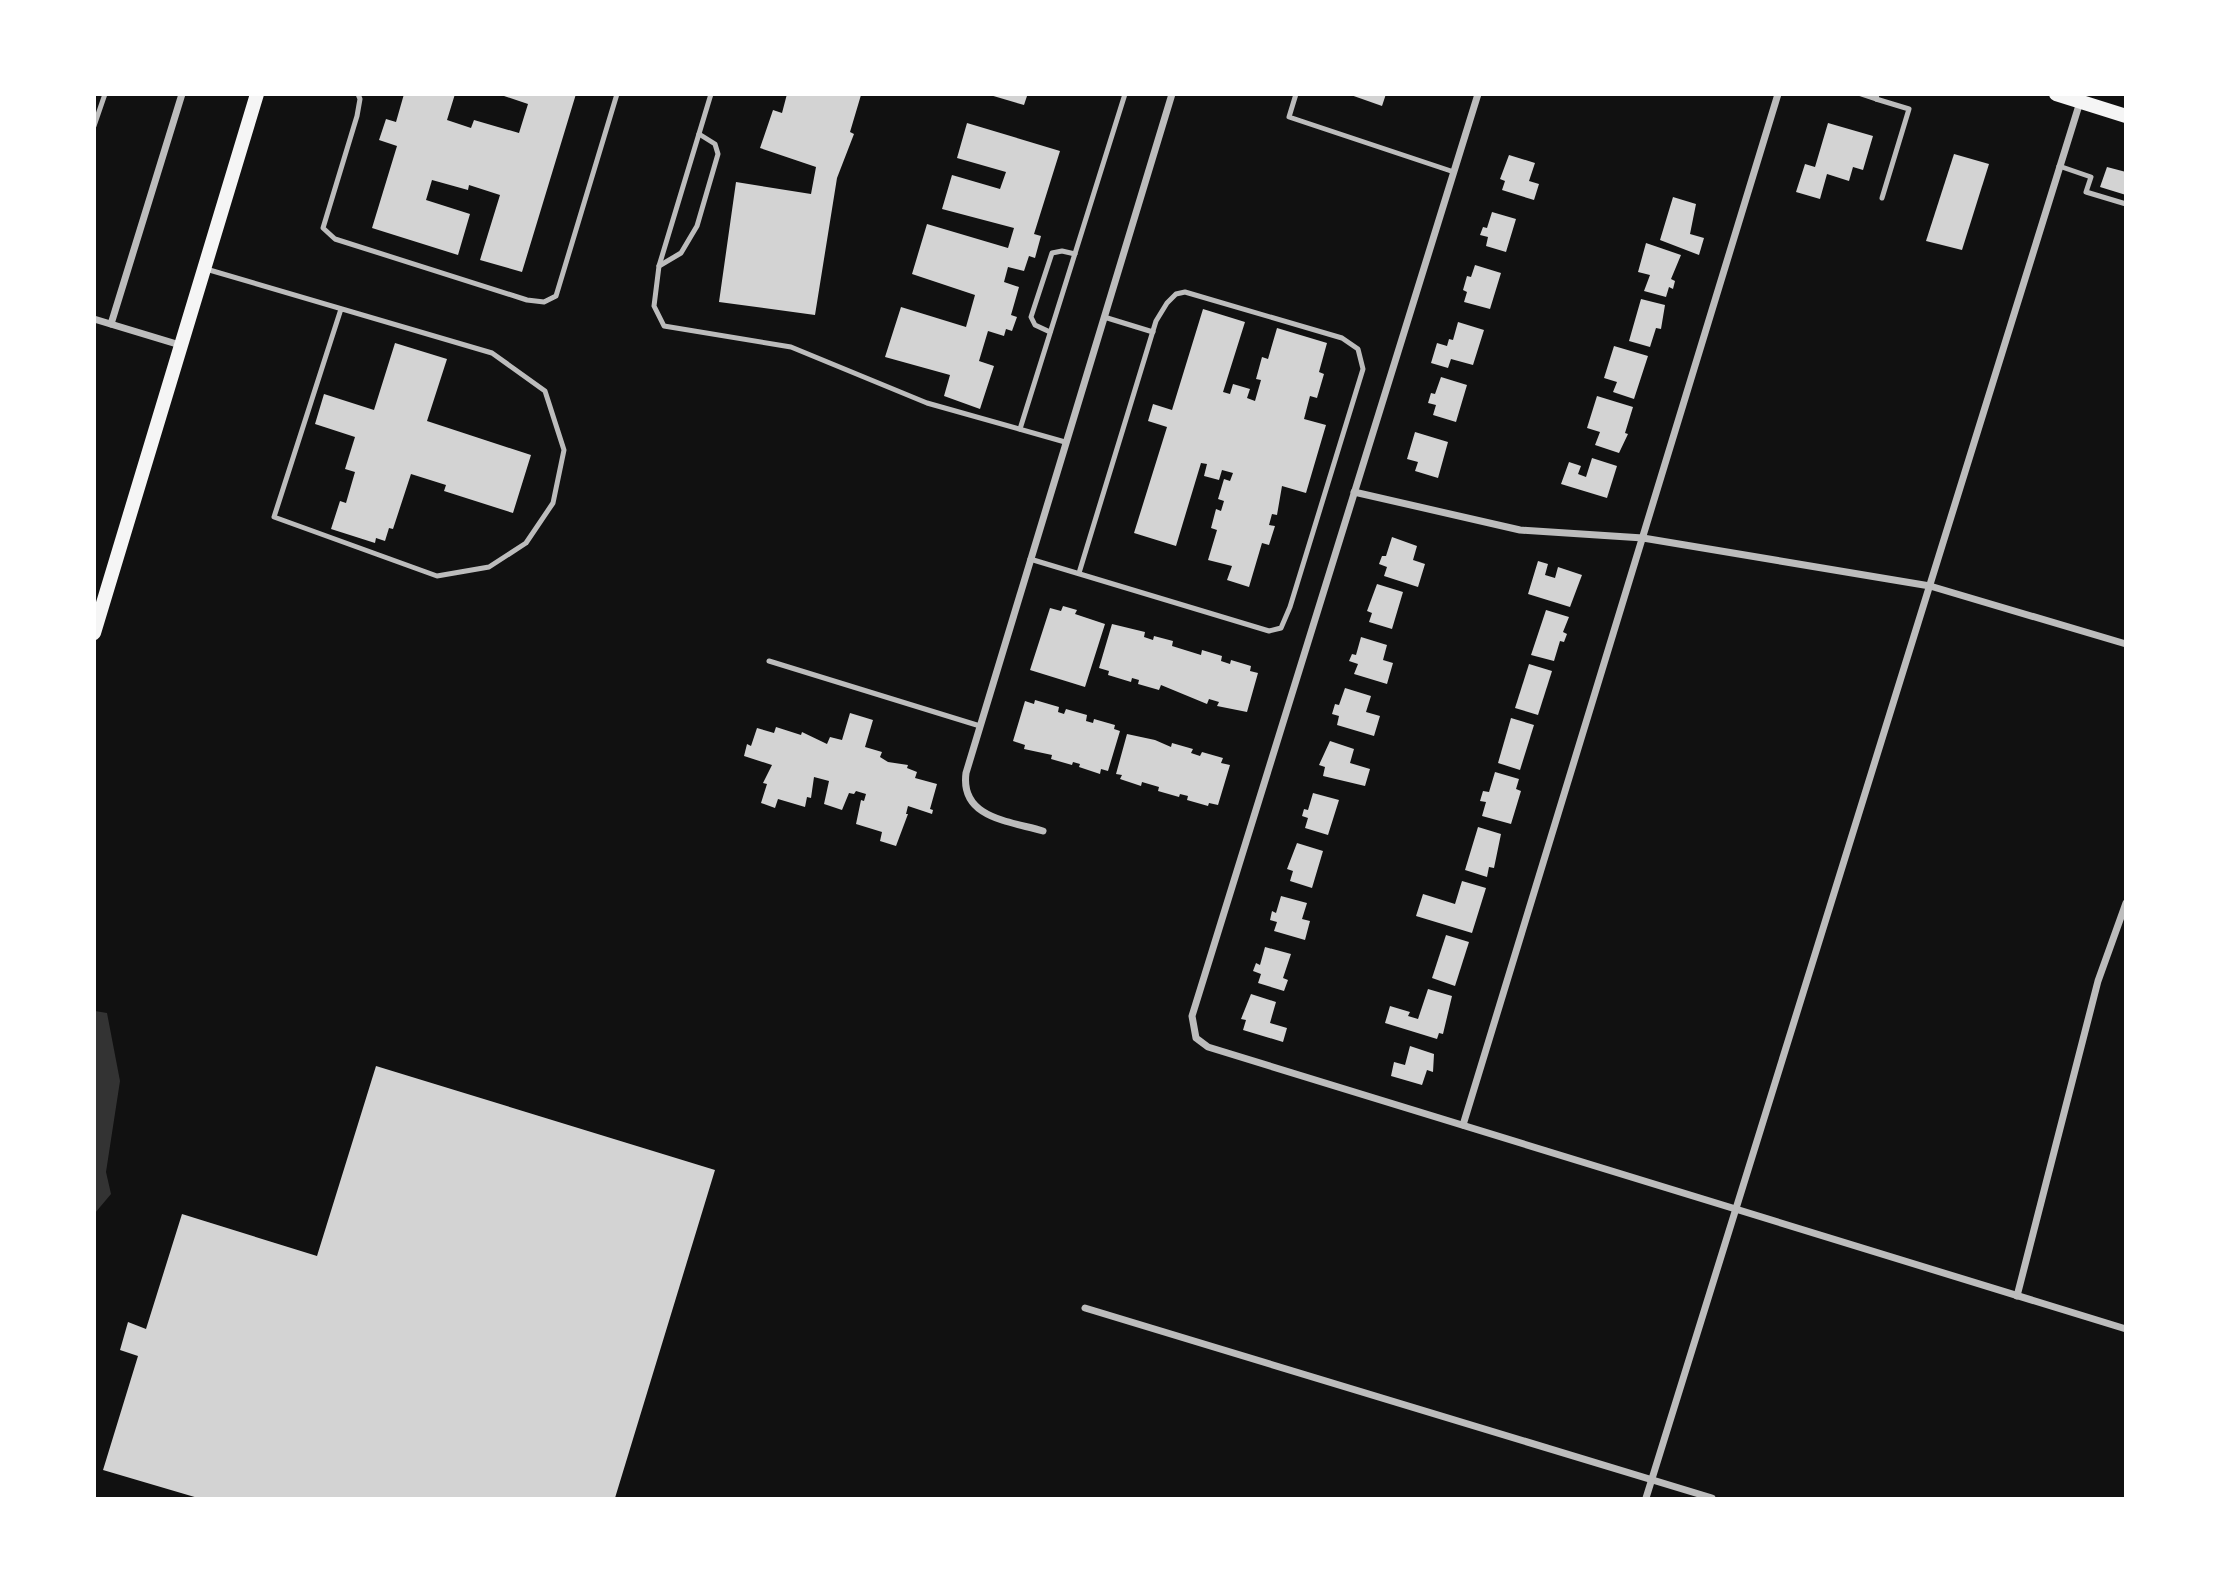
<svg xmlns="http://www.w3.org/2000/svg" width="2220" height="1593" viewBox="0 0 2220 1593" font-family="'Sofia Sans Condensed',sans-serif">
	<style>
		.water { fill: #333 }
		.building { fill: #d3d3d3 }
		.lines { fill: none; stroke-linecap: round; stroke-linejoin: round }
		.service { stroke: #bcbcbc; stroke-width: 5 }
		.minor { stroke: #bcbcbc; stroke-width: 7 }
		.secondary { stroke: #f5f5f5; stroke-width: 14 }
	</style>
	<rect width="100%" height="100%" fill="#111"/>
	<!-- water -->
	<path class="water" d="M95 1011 107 1013 120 1081 106 1172 111 1194 95 1213Z"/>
	<!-- building -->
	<g class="building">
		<path d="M404 94H455L447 120 471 128 474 120 519 133 528 104 498 94H576L522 272 480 260 500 195 469 185 468 190 432 180 426 200 470 214 458 255 372 228 397 146 379 140 386 119 396 122Z"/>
		<path d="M787 94 861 95 850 132 854 134 837 178 815 315 719 302 736 182 811 194 816 167 760 148 773 110 782 113Z"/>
		<path d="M1022 94 1027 96 1024 105 990 95Z"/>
		<path d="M1348 94H1386L1382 106Z"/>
		<path d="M967 123 1060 151 1034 234 1041 236 1035 258 1029 256 1024 271 1008 267 1004 282 1019 287 1011 315 1017 317 1012 331 1006 329 1004 336 988 331 979 361 994 366 980 409 944 396 950 375 885 357 901 307 966 327 975 295 912 274 927 224 1008 248 1014 228 942 209 952 175 1000 189 1006 172 957 158Z"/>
		<path d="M1828 123 1873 136 1863 170 1853 167 1849 181 1827 174 1820 199 1796 192 1805 164 1815 167Z"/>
		<path d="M1954 154 1989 164 1962 250 1926 241Z"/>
		<path d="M1509 155 1535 163 1529 181 1539 184 1534 200 1502 190 1505 181 1500 179Z"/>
		<path d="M2107 167 2126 172V195L2100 187Z"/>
		<path d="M1673 197 1696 204 1690 234 1704 238 1699 255 1660 240Z"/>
		<path d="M1492 212 1516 219 1506 252 1486 246 1488 237 1480 235 1483 227 1487 228Z"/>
		<path d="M1646 243 1681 255 1671 279 1675 281 1673 289 1669 287 1666 297 1644 291 1650 275 1638 272Z"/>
		<path d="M1475 265 1501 273 1490 309 1464 302 1467 292 1463 290 1467 276 1471 277Z"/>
		<path d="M1641 299 1665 305 1661 329 1656 328 1650 347 1629 341Z"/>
		<path d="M1203 309 1245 322 1223 392 1230 394 1233 384 1250 389 1247 398 1255 401 1261 380 1256 379 1262 357 1268 359 1277 328 1327 343 1319 372 1324 374 1317 398 1310 396 1304 419 1326 425 1306 493 1282 486 1277 515 1272 514 1269 525 1275 526 1269 545 1262 543 1249 587 1227 580 1232 566 1208 560 1217 530 1211 528 1216 509 1221 511 1224 501 1218 499 1224 479 1230 481 1233 473 1222 470 1219 480 1204 476 1207 464 1201 463 1176 546 1134 533 1167 427 1148 421 1153 404 1172 410Z"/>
		<path d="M1458 322 1484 330 1473 365 1451 359 1448 368 1431 363 1437 343 1447 346 1449 339 1453 340Z"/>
		<path d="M395 343 447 359 427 421 531 455 513 513 444 491 446 485 411 474 393 529 389 528 385 541 376 538 375 543 331 529 340 501 346 503 355 472 345 469 355 437 315 424 324 394 374 410Z"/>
		<path d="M1614 346 1648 356 1634 399 1613 392 1617 382 1604 378Z"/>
		<path d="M1441 377 1467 385 1456 422 1433 415 1436 405 1428 403 1431 393 1435 394Z"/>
		<path d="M1597 396 1633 407 1625 433 1628 434 1619 453 1595 445 1600 432 1587 428Z"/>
		<path d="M1415 432 1448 442 1438 478 1415 471 1418 462 1407 459Z"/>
		<path d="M1592 458 1617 466 1607 498 1561 484 1569 462 1581 466 1578 474 1586 477Z"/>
		<path d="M1392 537 1417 546 1413 560 1425 564 1418 587 1384 576 1387 567 1379 564 1382 556H1386Z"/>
		<path d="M1538 561 1548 564 1545 575 1555 578 1558 567 1582 575 1570 607 1528 594Z"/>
		<path d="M1377 584 1403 592 1392 629 1369 622 1372 613 1367 611Z"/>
		<path d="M1063 606 1077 610 1075 614 1105 624 1085 687 1030 670 1050 608 1061 611Z"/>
		<path d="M1546 610 1569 617 1563 632 1567 634 1564 642 1560 641 1554 661 1531 655Z"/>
		<path d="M1112 624 1145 632 1144 637 1153 640 1154 636 1173 641 1172 646 1201 655 1202 650 1222 656 1221 661 1230 664 1231 660 1251 666 1250 671 1258 673 1247 712 1217 706 1219 702 1209 699 1207 704 1161 685 1159 690 1138 684 1139 680 1132 678 1131 682 1108 675 1109 671 1099 668Z"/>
		<path d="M1361 637 1387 645 1383 660 1393 663 1387 684 1354 674 1358 664 1349 661 1352 654 1356 655Z"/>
		<path d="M1529 664 1552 671 1538 715 1515 708Z"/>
		<path d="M1345 688 1371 696 1366 712 1380 716 1374 736 1337 725 1339 716 1332 714 1335 704 1339 705Z"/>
		<path d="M1035 700 1059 707 1058 712 1064 714 1066 709 1087 715 1086 721 1093 723 1094 719 1115 725 1114 729 1120 731 1108 771 1101 769 1100 774 1079 767 1080 764 1073 762 1072 765 1051 759 1052 755 1024 749 1025 745 1013 741 1025 701 1034 704Z"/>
		<path d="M850 713 873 720 865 747 882 752 880 757 888 762 908 765 907 768 917 772 915 778 937 784 930 809 933 810 932 814 908 806 906 814H908L896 846 880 841 882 832 856 824 861 800 864 801 866 794 856 791 854 794 849 793 842 810 824 804 829 781 814 777 811 798 807 797 805 807 778 799 775 808 761 803 767 784 763 783 772 765 744 756 747 744 751 746 757 728 774 733 776 727 801 735 802 732 827 744 830 737 842 740Z"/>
		<path d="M1511 718 1534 725 1520 770 1498 763Z"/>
		<path d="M1127 734 1155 740 1171 747 1172 743 1193 749 1191 753 1200 756 1202 752 1223 758 1221 763 1230 765 1218 805 1209 803 1208 806 1187 800 1188 796 1180 794 1179 797 1158 791 1159 787 1142 782 1141 786 1120 779 1122 775 1116 774Z"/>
		<path d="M1330 741 1354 749 1350 763 1370 769 1365 786 1323 776 1325 767 1319 765Z"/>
		<path d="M1495 772 1519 779 1516 789 1521 791 1511 824 1482 816 1486 802 1480 801 1483 791 1489 792Z"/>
		<path d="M1313 793 1339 800 1328 835 1305 828 1308 818 1302 816 1304 809 1308 810Z"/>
		<path d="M1478 827 1501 834 1494 868 1489 867 1487 877 1465 870Z"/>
		<path d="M1297 843 1323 851 1312 888 1290 881 1293 871 1287 869Z"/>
		<path d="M1462 881 1486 888 1472 933 1416 916 1423 894 1455 904Z"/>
		<path d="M1281 896 1307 903 1302 919 1310 921 1305 940 1274 931 1277 922 1270 920 1272 911 1276 913Z"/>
		<path d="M1446 935 1469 942 1455 986 1432 978Z"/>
		<path d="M1265 947 1291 954 1283 978 1288 980 1284 991 1258 983 1261 974 1253 971 1256 963 1260 965Z"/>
		<path d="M1428 989 1452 996 1443 1034 1439 1033 1437 1039 1385 1023 1390 1006 1410 1012 1408 1016 1418 1019Z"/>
		<path d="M1251 994 1276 1002 1270 1023 1287 1028 1283 1042 1243 1030 1246 1020 1241 1019Z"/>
		<path d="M1410 1046 1434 1054 1433 1072 1427 1070 1422 1085 1391 1076 1394 1062 1405 1065Z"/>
		<path d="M376 1066 715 1170 615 1498H198L103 1470 138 1356 120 1350 128 1322 146 1329 182 1214 317 1256Z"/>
	</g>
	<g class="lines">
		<!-- service -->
		<g class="service">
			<path d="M358 94 360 99 357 116 323 228 335 239 527 300 544 302 556 296 617 94"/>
			<path d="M711 94 659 266 654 306 664 326 791 347 927 403 1065 442"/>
			<path d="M1296 94 1289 117 1454 172"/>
			<path d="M1861 94 1876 99"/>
			<path d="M1877 94 1876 99 1909 109 1882 198"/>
			<path d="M94 126 105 94"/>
			<path d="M2059 166 2091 177 2086 192 2126 204"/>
			<path d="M659 266 681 253 697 226 718 154 715 144 699 134"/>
			<path d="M206 269 492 353 545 391 564 450 553 503 526 543 489 567 437 576 274 517 341 309"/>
			<path d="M1104 317 1153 332"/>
			<path d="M1050 332 1035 325 1031 317 1052 253 1062 251 1075 254"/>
			<path d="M1020 429 1125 94"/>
			<path d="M1030 559 1269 631 1281 628 1290 607 1363 369 1358 349 1342 338 1185 292 1176 294 1167 303 1156 321 1079 573"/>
			<path d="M769 661 980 726"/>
		</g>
		<!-- minor -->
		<g class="minor">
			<path d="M1478 94 1192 1016 1196 1038 1208 1047 2126 1329"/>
			<path d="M94 319 180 345"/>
			<path d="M111 324 182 94"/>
			<path d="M1354 492 1520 530 1643 538 1930 586 2126 644"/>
			<path d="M1043 831C1009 821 960 818 966 773L1172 94"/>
			<path d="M1463 1125 1778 94"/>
			<path d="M2017 1296 2098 981 2126 903"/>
			<path d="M1085 1308 1712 1498"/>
			<path d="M1646 1498 2080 102"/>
		</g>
		<!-- secondary -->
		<g class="secondary">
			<path d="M2056 94 2126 116"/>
			<path d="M94 633 257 94"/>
		</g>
	</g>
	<!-- border -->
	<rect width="2220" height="1593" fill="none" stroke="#ffffff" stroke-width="192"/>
</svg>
